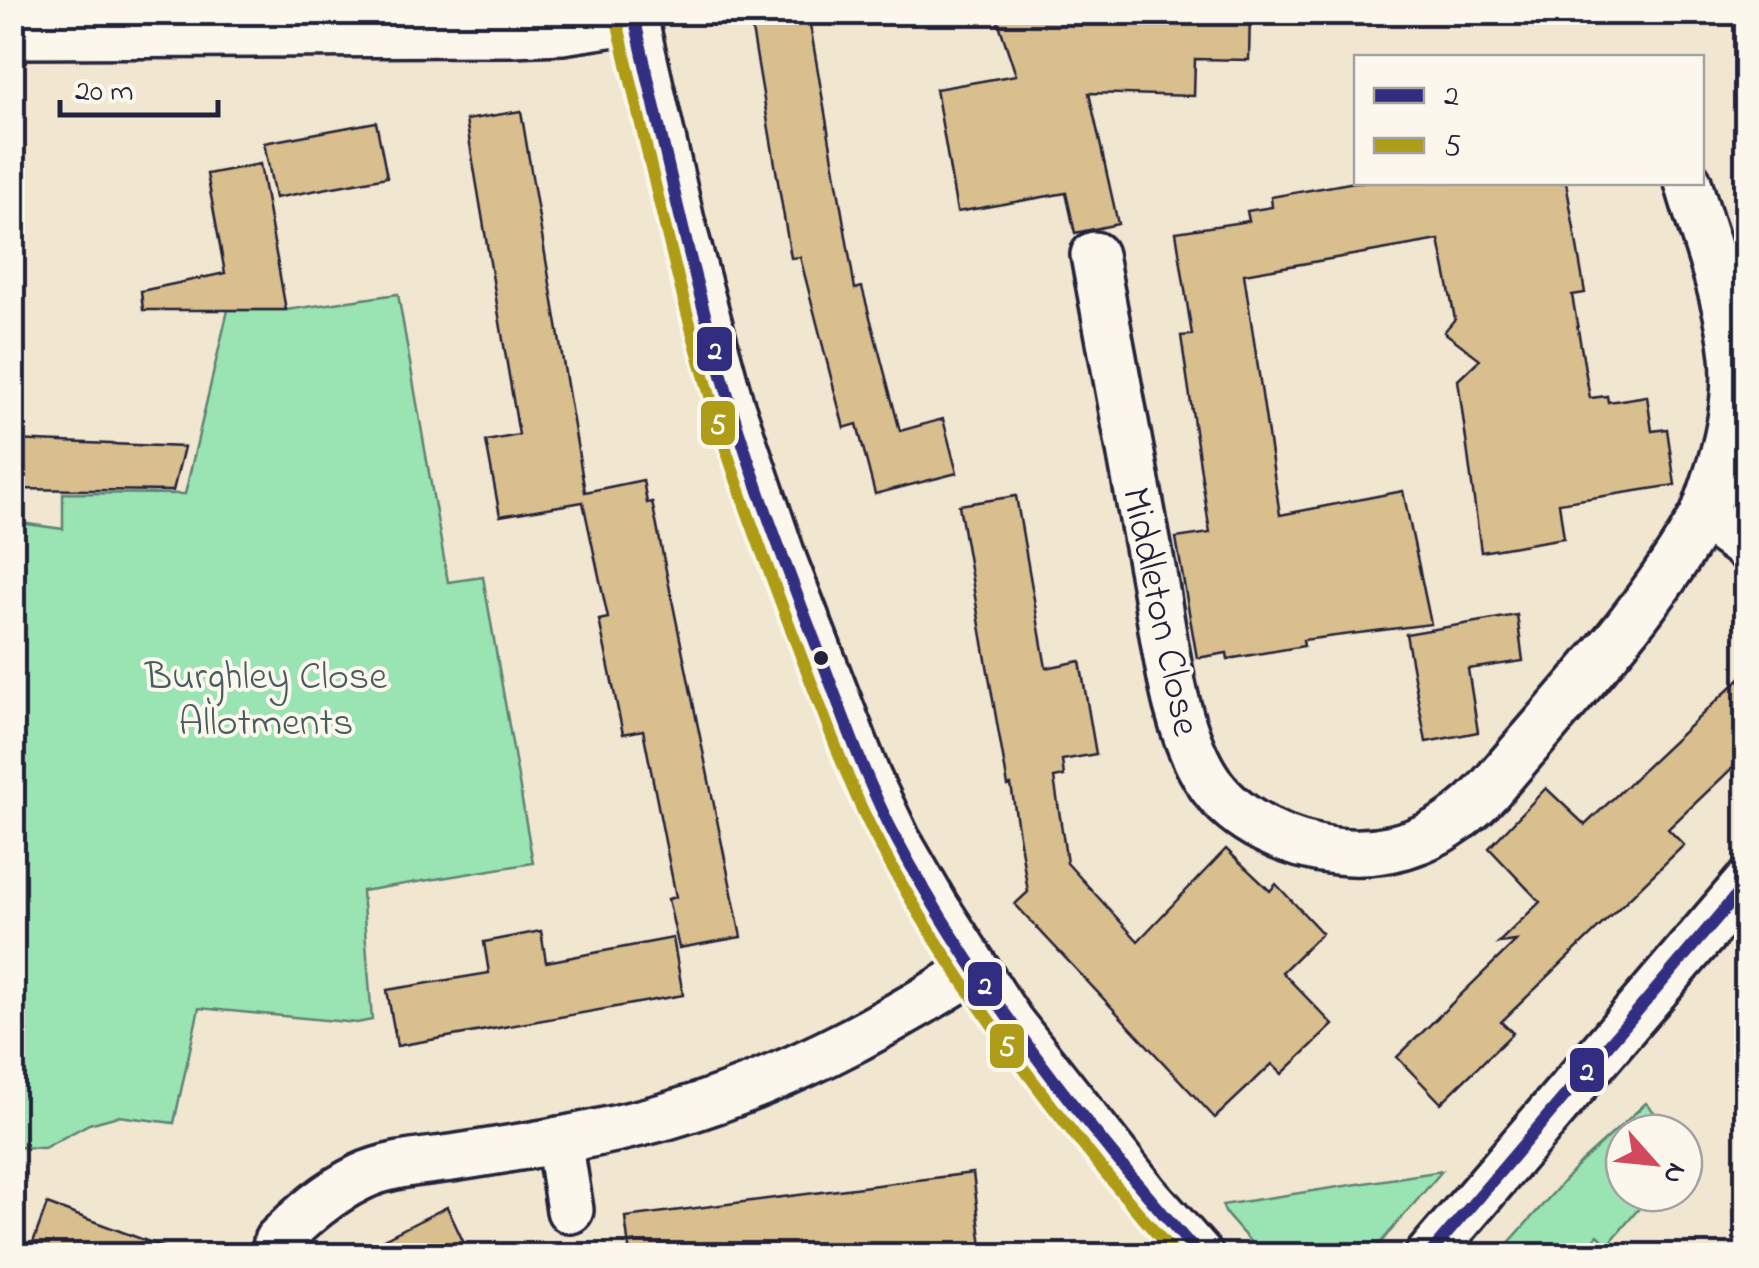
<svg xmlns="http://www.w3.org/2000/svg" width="1759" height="1268" viewBox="0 0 1759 1268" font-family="'Indie Flower',sans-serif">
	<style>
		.green { fill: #9ae3b2; stroke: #5e8276; stroke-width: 2.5 }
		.building { fill: #d9be8e; stroke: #22223b; stroke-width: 2.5 }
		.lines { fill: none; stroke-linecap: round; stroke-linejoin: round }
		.street-casing { stroke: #22223b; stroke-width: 52 }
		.street { stroke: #fbf7ec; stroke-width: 45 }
		.bus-1-casing { stroke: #fbf7ec; stroke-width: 20 }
		.bus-2-casing { stroke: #fbf7ec; stroke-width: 20 }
		.bus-1 { stroke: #312e82; stroke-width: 12 }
		.bus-2 { stroke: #af9c19; stroke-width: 12 }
		.bus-dot { fill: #22223b; stroke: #fbf7ec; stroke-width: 4 }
		.labels { text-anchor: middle; stroke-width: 8; stroke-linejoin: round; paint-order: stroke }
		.street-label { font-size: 40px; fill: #22223b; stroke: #fbf7ec }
		.park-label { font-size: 40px; fill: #465c5f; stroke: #fbf7ec }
		.line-badge { stroke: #fbf7ec; stroke-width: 4 }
		.badge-label { font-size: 28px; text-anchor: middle; font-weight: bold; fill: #fff }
	</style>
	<rect width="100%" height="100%" fill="#f1e6d0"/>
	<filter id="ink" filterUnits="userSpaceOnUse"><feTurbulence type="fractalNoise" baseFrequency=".01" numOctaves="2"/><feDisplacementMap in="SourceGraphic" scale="20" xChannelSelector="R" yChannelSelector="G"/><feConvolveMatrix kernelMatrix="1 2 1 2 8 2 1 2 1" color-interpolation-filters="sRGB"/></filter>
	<g filter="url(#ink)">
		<!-- green -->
		<g class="green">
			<path d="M398 294 448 582 483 577 533 863 362 891 372 1020 357 1023 199 1008 174 1123 118 1116 89 1124 44 1148 13 1147V522L63 529V493L185 494 228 310H286Z"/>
			<path d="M1646 1103 1673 1133H1624V1193H1652L1608 1245 1598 1235 1581 1255H1498L1580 1163Z"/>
			<path d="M1442 1171 1370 1255H1262L1226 1214 1222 1205Z"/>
		</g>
		<!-- building -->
		<g class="building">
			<path d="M749 12 808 13 855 289 862 287 900 431 943 419 957 473 875 494 857 424 844 428 800 257 791 258Z"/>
			<path d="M995 12H1250L1249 60 1195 59 1194 96 1089 93 1118 224 1075 233 1066 193 957 212 936 89 1016 75Z"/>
			<path d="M521 111 585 492 643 480 647 503 652 502 741 937 679 948 668 899 676 897 643 730 623 734 599 620 608 618 583 502 500 516 486 441 519 435 466 120Z"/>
			<path d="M376 122 387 177 275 198 264 143Z"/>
			<path d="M260 164 286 310H143L141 291 225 273 207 174Z"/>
			<path d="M1355 182H1566L1585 293 1572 295 1590 398 1607 396 1608 402 1647 396 1652 431 1667 429 1675 485 1559 503 1564 538 1481 552 1458 380 1480 359 1444 332 1455 319 1439 240 1244 274 1280 515 1403 491 1431 624 1303 640 1304 646 1228 659 1227 653 1197 658 1176 538 1210 533 1181 336 1192 335 1176 232 1249 221 1247 211 1272 207 1271 197Z"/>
			<path d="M12 440 184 447 173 491 12 489Z"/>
			<path d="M1016 496 1046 668 1080 661 1096 754 1062 760 1064 776 1054 778 1067 863 1138 941 1226 849 1270 891 1276 884 1322 933 1282 972 1333 1025 1282 1074 1272 1064 1215 1118 1015 904 1028 892 1011 785 1008 786 959 505Z"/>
			<path d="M1517 615 1523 661 1468 669 1478 732 1426 742 1406 634Z"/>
			<path d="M1746 673V755L1668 829 1684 845 1501 1022 1513 1033 1441 1103 1397 1057 1516 941 1498 943 1540 902 1489 848 1546 788 1585 825Z"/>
			<path d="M541 931 546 962 673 938 683 995 397 1046 387 990 489 973 484 942Z"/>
			<path d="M973 1173 982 1247 912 1256H630L625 1217Z"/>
			<path d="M47 1204 174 1251 173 1256H28Z"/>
			<path d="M447 1207 470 1256H350Z"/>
		</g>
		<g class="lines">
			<!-- street casing -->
			<g class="street-casing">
				<g id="street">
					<path d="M633 12 681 221 730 403 784 562 868 779 897 840 935 906 1010 1022 1147 1196 1200 1256"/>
					<path d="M12 35 511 33 562 31 635 20"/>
					<path d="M1688 182C1704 239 1728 297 1734 356 1739 411 1722 465 1703 516"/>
					<path d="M1094 255C1113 359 1133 464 1152 568 1165 636 1171 728 1211 785 1238 823 1290 846 1335 851 1396 858 1448 835 1489 790 1563 702 1646 616 1703 516L1746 547"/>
					<path d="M559 1140 570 1210"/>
					<path d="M277 1241C303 1215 328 1193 361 1177 390 1163 426 1162 458 1157 528 1146 598 1135 667 1116 777 1084 878 1031 975 969"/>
					<path d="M1428 1256 1746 884"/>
				</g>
			</g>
			<!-- street -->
			<use href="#street" class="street"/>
			<!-- bus-1 casing -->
			<g class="bus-1-casing">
				<g id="bus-1">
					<path d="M633 12C663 143 691 274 730 402 755 486 787 569 819 652 843 715 865 780 897 840 977 991 1087 1128 1200 1256"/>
					<path d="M1428 1256 1746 884"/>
				</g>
			</g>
			<!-- bus-2 casing -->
			<g class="bus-2-casing">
				<path id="bus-2" d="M616 16C646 146 675 277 713 406 737 490 770 573 801 656 827 721 849 789 883 851 963 997 1066 1131 1176 1256"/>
			</g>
			<!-- bus-1 -->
			<use href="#bus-1" class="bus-1"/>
			<!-- bus-2 -->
			<use href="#bus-2" class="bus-2"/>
		</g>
	</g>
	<!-- markers -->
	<circle class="bus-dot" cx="821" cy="658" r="9"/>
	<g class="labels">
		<!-- street labels -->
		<g class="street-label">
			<text transform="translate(1163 611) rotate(78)" y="14">Middleton Close</text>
		</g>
		<!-- park labels -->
		<g class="park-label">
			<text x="266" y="688">Burghley Close<tspan x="266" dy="46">Allotments</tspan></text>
		</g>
	</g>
	<g class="line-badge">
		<rect x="695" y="325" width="39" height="48" rx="10" fill="#312e82"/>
		<rect x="699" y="399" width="38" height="48" rx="10" fill="#af9c19"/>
		<rect x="966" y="960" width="38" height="48" rx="10" fill="#312e82"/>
		<rect x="988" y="1022" width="38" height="48" rx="10" fill="#af9c19"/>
		<rect x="1568" y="1046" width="38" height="48" rx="10" fill="#312e82"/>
	</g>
	<g class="badge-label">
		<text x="715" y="359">2</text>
		<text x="718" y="433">5</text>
		<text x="985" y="994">2</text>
		<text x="1007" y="1055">5</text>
		<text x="1587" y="1080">2</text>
	</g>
	<!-- margin -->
	<rect width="1759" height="1268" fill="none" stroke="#fbf7ec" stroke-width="50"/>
	<rect x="25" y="25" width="1709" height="1218" fill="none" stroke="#22223b" stroke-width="4" filter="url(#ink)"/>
	<!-- legend -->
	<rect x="1354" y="55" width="350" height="130" fill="#fbf7ec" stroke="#a4a2a5" stroke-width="2.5"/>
	<rect x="1374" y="88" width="50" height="15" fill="#312e82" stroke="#a4a2a5" stroke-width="2.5"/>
	<text x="1444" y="105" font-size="30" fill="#22223b">2</text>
	<rect x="1374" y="138" width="50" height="15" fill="#af9c19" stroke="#a4a2a5" stroke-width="2.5"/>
	<text x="1444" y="155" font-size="30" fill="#22223b">5</text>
	<!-- north arrow -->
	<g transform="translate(1654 1163) rotate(117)"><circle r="48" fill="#fbf7ec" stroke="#a4a2a5" stroke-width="2.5"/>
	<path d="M0-8L18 38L0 25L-18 38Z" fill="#d1495b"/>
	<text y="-15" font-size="28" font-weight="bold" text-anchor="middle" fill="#22223b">N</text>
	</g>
	<!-- scale -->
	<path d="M60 100v15h158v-15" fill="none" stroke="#22223b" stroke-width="5"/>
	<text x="75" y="100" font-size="30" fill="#22223b" stroke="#fbf7ec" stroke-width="8" paint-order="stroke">20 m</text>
</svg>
